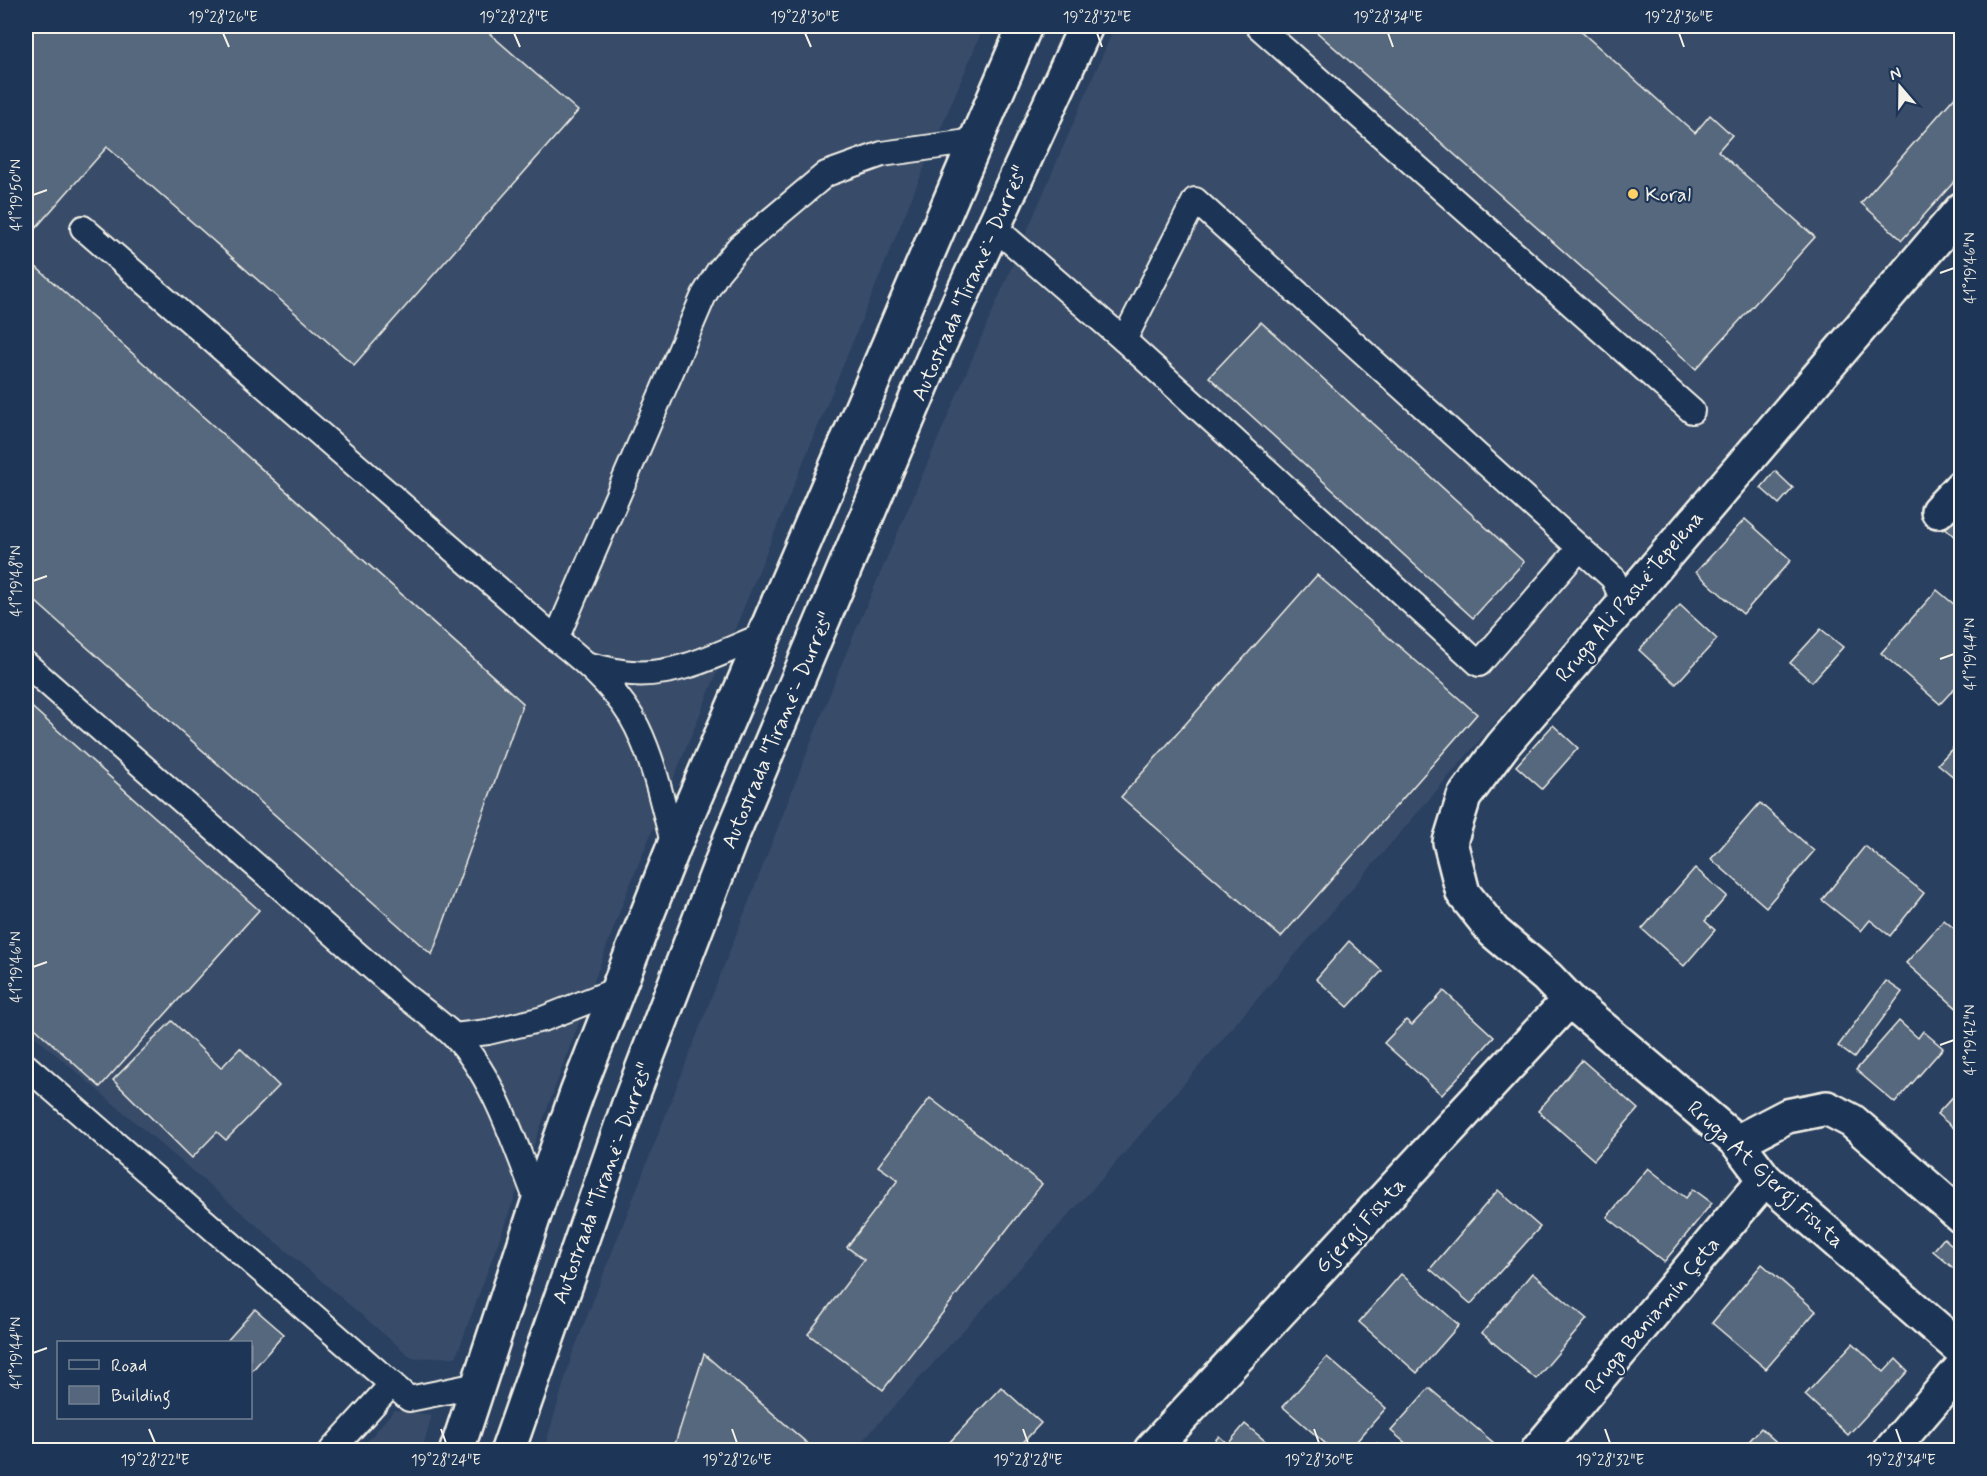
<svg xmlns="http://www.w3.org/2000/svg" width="1987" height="1476" viewBox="0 0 1987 1476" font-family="Mynerve,sans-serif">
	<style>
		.built { fill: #374c69 }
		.building { fill: #56677d; stroke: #f4f1e8; stroke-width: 1.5 }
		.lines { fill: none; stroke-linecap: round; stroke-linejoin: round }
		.lane-casing { stroke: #f4f1e8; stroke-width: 28 }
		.street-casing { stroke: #f4f1e8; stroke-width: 38 }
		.highway-casing { stroke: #f4f1e8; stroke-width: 38 }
		.lane { stroke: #1d3557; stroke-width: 24 }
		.street { stroke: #1d3557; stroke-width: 33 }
		.highway { stroke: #1d3557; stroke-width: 33 }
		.ticks { fill: none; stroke: #f4f1e8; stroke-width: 2 }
		.poi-dot { fill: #ffd166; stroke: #1d3557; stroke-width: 2 }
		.labels { text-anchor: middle; stroke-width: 4.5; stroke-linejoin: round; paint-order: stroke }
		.poi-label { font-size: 21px; fill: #f4f1e8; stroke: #1d3557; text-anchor: start }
		.street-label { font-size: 21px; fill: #f4f1e8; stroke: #1d3557 }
		.neatline { fill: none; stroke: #f4f1e8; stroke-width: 2 }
		.ticks-label { font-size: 15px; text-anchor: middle; fill: #f4f1e8 }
	</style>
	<rect width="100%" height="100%" fill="#2a4060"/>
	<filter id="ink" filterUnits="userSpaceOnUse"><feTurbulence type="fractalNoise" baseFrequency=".0167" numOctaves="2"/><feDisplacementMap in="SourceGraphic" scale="12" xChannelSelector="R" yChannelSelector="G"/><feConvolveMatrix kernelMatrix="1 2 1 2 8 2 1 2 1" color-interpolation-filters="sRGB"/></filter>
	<g filter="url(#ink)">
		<!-- built -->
		<g class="built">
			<path d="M26 26H984L919 180 625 897 456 1357 412 1358 26 1029Z"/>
			<path d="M1115 26H1961V182L1107 1173 854 1450H544L572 1355 844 658Z"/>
			<path d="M394 1410 432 1415 422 1450H360Z"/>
		</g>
		<!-- building -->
		<g class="building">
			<path d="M26 26H481L578 111 354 365 107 147 26 239Z"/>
			<path d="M1310 26H1577L1576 27 1695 133 1710 115 1732 135 1718 151 1815 237 1696 369Z"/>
			<path d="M1959 92 1962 94V173L1902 240 1861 203Z"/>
			<path d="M26 258 523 703 432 955 26 593Z"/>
			<path d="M1261 322 1524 562 1473 618 1209 377Z"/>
			<path d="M1775 471 1793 488 1779 504 1761 488Z"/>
			<path d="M1962 495V543L1938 521Z"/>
			<path d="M1745 519 1791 560 1743 614 1696 572Z"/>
			<path d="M1317 575 1477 714 1281 937 1121 797Z"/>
			<path d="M1937 590 1962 611V680L1940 704 1881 653Z"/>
			<path d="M1680 605 1717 639 1676 684 1639 650Z"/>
			<path d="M1821 629 1843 647 1812 682 1790 663Z"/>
			<path d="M26 702 259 910 100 1087 26 1020Z"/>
			<path d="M1553 725 1578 748 1542 789 1516 766Z"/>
			<path d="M1962 738V784L1938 764Z"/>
			<path d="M1760 803 1814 851 1766 907 1711 859Z"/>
			<path d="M1865 846 1924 893 1890 936 1870 920 1861 931 1822 900Z"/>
			<path d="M1695 868 1727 896 1705 921 1715 930 1684 966 1642 929Z"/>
			<path d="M1944 920 1962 935 1960 1011 1906 963Z"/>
			<path d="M1349 941 1382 971 1348 1007 1316 979Z"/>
			<path d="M1886 981 1902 992 1854 1058 1838 1046Z"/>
			<path d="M1444 991 1494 1037 1442 1095 1384 1043 1406 1020 1412 1025Z"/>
			<path d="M172 1021 221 1068 240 1048 279 1086 226 1140 217 1132 192 1158 113 1080Z"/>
			<path d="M1899 1021 1918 1038 1923 1031 1943 1048 1895 1103 1856 1070Z"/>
			<path d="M1582 1060 1638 1109 1594 1160 1538 1111Z"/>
			<path d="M1962 1087V1135L1937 1114Z"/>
			<path d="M930 1098 1042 1184 883 1390 808 1334 864 1260 847 1247 898 1180 878 1166Z"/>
			<path d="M1648 1168 1686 1198 1693 1189 1712 1203 1664 1262 1607 1217Z"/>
			<path d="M1498 1190 1540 1227 1471 1304 1430 1269Z"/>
			<path d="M1944 1238 1962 1254V1268L1958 1272 1933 1251Z"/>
			<path d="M1762 1264 1816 1311 1766 1369 1712 1323Z"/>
			<path d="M1532 1273 1587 1319 1536 1379 1482 1333Z"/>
			<path d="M1401 1274 1459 1325 1417 1373 1359 1322Z"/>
			<path d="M255 1309 284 1334 250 1373V1342H226Z"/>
			<path d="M1853 1343 1884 1372 1896 1359 1908 1371 1848 1435 1805 1395Z"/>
			<path d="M704 1354 815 1450H673Z"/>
			<path d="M1327 1357 1386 1408 1349 1450H1333L1283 1407Z"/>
			<path d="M1001 1387 1041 1423 1016 1450H954L947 1445Z"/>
			<path d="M1429 1388 1494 1443 1488 1450H1414L1391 1431Z"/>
			<path d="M1245 1424 1276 1450H1207L1219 1436 1228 1444Z"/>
			<path d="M1761 1428 1785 1450H1741Z"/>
			<path d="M1377 1443 1387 1450H1372Z"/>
		</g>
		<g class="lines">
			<!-- lane casing -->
			<g class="lane-casing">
				<g id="lane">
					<path d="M1258 26 1692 411"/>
					<path d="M994 227 1124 340 1195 200 1613 578 1624 603"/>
					<path d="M83 228 556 639C586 662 620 692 637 727 655 764 663 806 674 846"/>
					<path d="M1124 340 1479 664 1580 548"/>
					<path d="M556 639 704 295 718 272 739 247 826 174 882 154 975 141"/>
					<path d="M26 664 399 991C417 1006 436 1019 453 1035 494 1074 517 1151 538 1203"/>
					<path d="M589 665C603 668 617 672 631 673 677 677 722 652 764 635"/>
					<path d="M454 1036 488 1032 543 1019 619 989"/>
					<path d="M26 1066 409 1399 478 1385"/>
					<path d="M332 1450 392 1384"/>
				</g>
			</g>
			<!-- street casing -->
			<g class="street-casing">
				<g id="street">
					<path d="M1962 209 1503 745 1464 797 1450 842 1463 893 1494 932 1547 977 1569 1000 1737 1142 1765 1179 1962 1350"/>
					<path d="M1938 511 1962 486"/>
					<path d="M1737 1142 1787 1116 1827 1108 1852 1121 1962 1217"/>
					<path d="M1151 1450 1569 1000"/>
					<path d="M1538 1450 1765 1179"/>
					<path d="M1891 1450 1962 1367"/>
				</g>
			</g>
			<!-- highway casing -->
			<g class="highway-casing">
				<g id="highway">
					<path d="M457 1450 538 1203 577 1093 674 846 1025 26"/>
					<path d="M508 1450 629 1104 730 840 936 352 1086 26"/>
				</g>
			</g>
			<!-- lane -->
			<use href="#lane" class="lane"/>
			<!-- street -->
			<use href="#street" class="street"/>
			<!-- highway -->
			<use href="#highway" class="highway"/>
		</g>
	</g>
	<!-- ticks -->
	<path class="ticks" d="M223 33 229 47M514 33 520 47M805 33 811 47M1097 33 1102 47M1388 33 1393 47M1679 33 1684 47M33 195 47 190M1940 273 1954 268M33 581 47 576M1940 659 1954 654M33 967 47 962M1940 1045 1954 1040M33 1353 47 1348M149 1429 155 1443M441 1429 446 1443M732 1429 737 1443M1023 1429 1028 1443M1314 1429 1319 1443M1605 1429 1610 1443M1896 1429 1901 1443"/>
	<!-- markers -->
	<circle class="poi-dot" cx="1633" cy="194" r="6"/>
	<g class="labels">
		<!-- poi labels -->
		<g class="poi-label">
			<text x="1645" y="201">Koral</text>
		</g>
		<!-- street labels -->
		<g class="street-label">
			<text transform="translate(969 283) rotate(-66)" y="7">Autostrada "Tiranë - Durrës"</text>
			<text transform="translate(1629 596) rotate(-50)" y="7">Rruga Ali Pashë Tepelena</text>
			<text transform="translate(777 730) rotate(-67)" y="7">Autostrada "Tiranë - Durrës"</text>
			<text transform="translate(1766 1174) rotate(43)" y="7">Rruga At Gjergj Fishta</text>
			<text transform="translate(602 1183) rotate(-70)" y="7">Autostrada "Tiranë - Durrës"</text>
			<text transform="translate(1360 1225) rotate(-47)" y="7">Gjergj Fishta</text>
			<text transform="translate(1652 1315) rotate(-50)" y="7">Rruga Beniamin Çeta</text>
		</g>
	</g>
	<!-- margin -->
	<rect width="1987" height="1476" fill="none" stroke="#1d3557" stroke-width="66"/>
	<!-- legend -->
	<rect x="57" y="1341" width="195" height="78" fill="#1d3557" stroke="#738091" stroke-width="1.5"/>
	<rect x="69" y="1360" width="30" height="9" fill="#1d3557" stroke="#738091" stroke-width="1.5"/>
	<text x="111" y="1371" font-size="18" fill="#f4f1e8">Road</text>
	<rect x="69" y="1386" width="30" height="18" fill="#56677d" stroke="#738091" stroke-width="1.5"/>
	<text x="111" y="1401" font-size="18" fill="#f4f1e8">Building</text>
	<!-- north arrow -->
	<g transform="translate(1900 87) rotate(340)" stroke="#1d3557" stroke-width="4.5" paint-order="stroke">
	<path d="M0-4.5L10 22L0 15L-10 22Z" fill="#f4f1e8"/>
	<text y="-9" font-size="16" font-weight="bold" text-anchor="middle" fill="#f4f1e8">N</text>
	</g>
	<rect x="33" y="33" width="1921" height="1410" class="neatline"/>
	<g class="ticks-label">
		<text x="223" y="22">19°28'26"E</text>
		<text x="514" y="22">19°28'28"E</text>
		<text x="805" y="22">19°28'30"E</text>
		<text x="1097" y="22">19°28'32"E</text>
		<text x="1388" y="22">19°28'34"E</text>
		<text x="1679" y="22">19°28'36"E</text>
		<text transform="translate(16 195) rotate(-90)" y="5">41°19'50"N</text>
		<text transform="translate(1970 268) rotate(-90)" y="5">41°19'46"N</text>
		<text transform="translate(16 581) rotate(-90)" y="5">41°19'48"N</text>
		<text transform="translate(1970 654) rotate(-90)" y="5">41°19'44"N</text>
		<text transform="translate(16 967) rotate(-90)" y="5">41°19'46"N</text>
		<text transform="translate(1970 1040) rotate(-90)" y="5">41°19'42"N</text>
		<text transform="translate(16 1353) rotate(-90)" y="5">41°19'44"N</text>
		<text x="155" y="1465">19°28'22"E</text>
		<text x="446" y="1465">19°28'24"E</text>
		<text x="737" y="1465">19°28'26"E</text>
		<text x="1028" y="1465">19°28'28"E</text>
		<text x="1319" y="1465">19°28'30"E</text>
		<text x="1610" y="1465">19°28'32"E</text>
		<text x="1901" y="1465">19°28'34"E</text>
	</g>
</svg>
